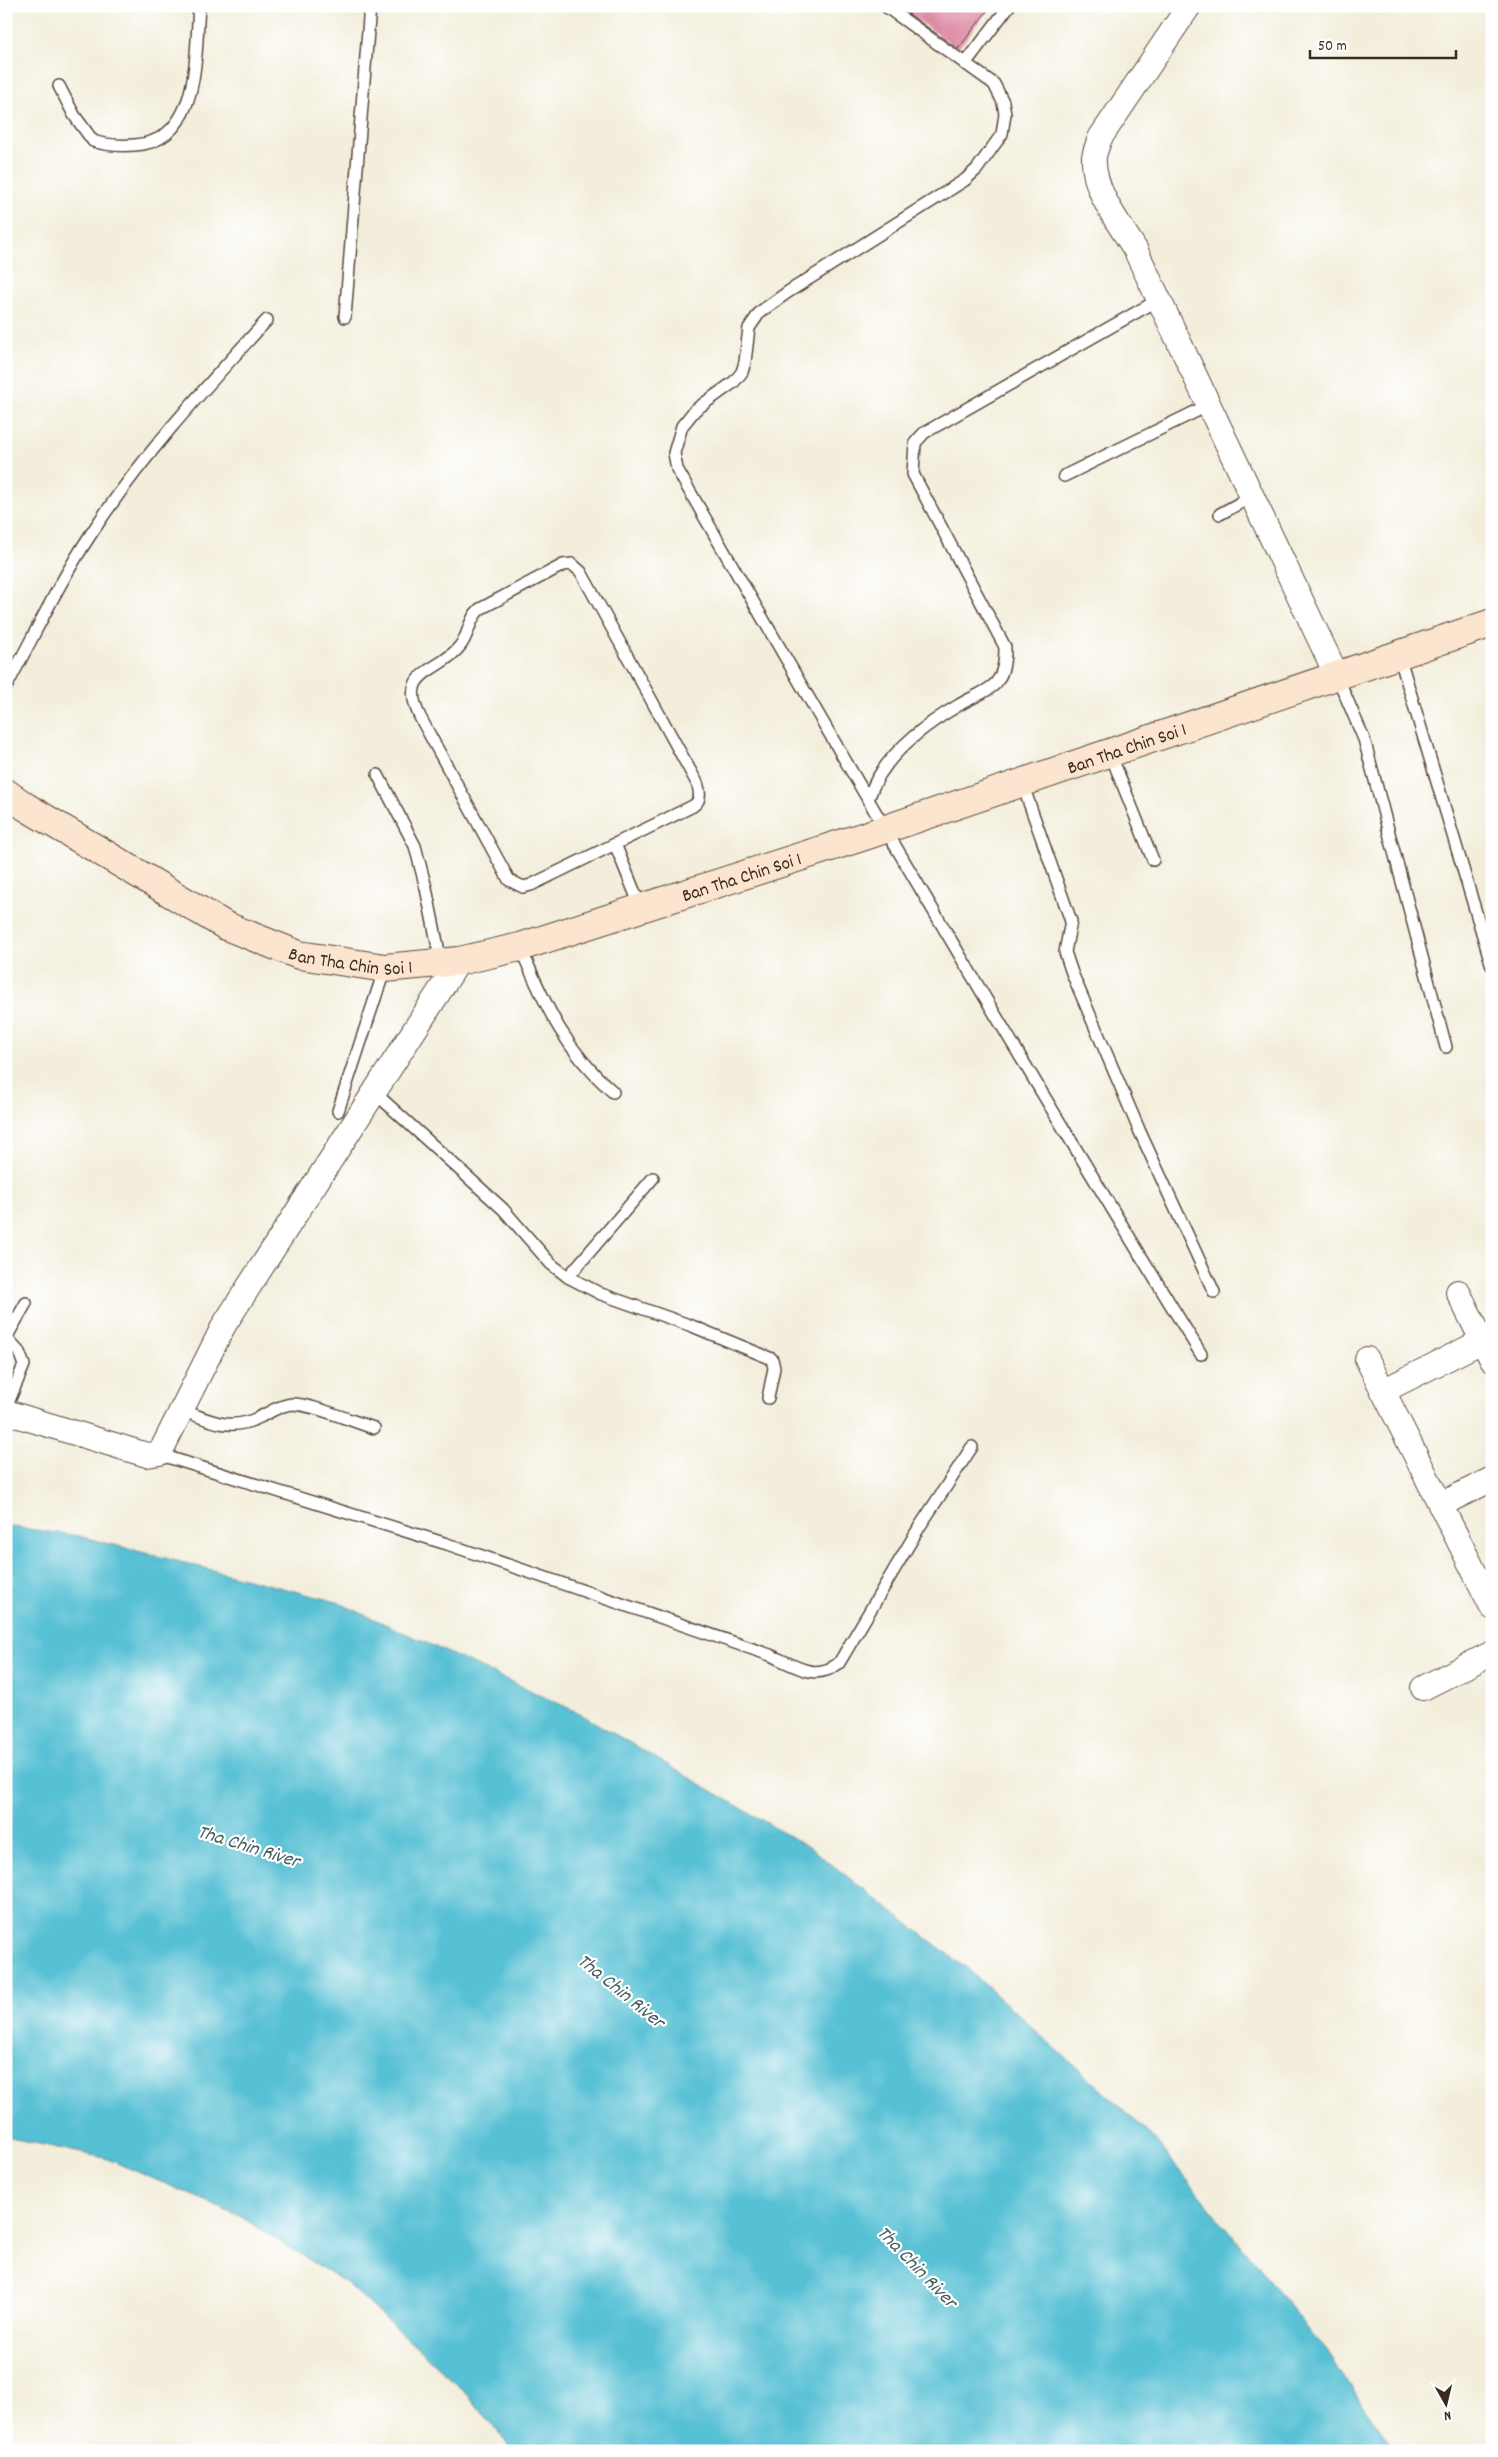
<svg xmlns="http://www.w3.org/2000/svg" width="1498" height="2457" viewBox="0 0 1498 2457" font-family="Dekko,sans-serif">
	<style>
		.water { fill: #57c0d4; stroke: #497579 }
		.building { fill: #dd8ba5 }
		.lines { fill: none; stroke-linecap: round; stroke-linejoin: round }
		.lane-casing { stroke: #57473a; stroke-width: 14 }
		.street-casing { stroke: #57473a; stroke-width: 26 }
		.secondary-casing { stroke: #57473a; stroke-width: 30 }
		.lane { stroke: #fff; stroke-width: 11 }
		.street { stroke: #fff; stroke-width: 24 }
		.secondary { stroke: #fce5cf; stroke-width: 28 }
		.labels { text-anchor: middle; stroke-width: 4.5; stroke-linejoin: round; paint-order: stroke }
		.street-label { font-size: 19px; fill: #3b2a1e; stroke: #fff }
		.water-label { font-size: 20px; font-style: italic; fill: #455e5e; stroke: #fff }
	</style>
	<rect width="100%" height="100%" fill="#fff"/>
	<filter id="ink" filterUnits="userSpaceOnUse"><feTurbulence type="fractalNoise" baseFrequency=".02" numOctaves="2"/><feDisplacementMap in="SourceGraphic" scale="10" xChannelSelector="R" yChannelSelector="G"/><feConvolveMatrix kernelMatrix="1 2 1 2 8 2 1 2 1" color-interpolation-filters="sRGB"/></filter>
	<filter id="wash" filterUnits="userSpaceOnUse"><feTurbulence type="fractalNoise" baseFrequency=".0096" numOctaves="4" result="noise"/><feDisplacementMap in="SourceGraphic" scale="20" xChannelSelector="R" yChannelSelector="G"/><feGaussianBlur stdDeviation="1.12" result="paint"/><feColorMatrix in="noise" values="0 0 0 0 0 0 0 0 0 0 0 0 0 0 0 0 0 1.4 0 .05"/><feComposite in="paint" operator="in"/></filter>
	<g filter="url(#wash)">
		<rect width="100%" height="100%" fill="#f3eedc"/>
		<!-- water -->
		<path class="water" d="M6 1526 79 1536 337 1602 577 1712 813 1850 972 1973 1148 2132 1321 2344 1395 2451H513L469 2396 348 2284 238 2215 105 2158 6 2137Z"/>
		<g id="blocks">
			<!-- building -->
			<path class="building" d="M898 6H991L958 49Z"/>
		</g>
	</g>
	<g filter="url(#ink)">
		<use href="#blocks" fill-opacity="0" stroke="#57473a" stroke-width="1"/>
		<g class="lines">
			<!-- lane casing -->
			<g class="lane-casing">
				<g id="lane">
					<path d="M885 6 994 84 1003 102 1005 114 1002 134 977 169 965 180 788 292 760 312 749 328 745 362 742 372 734 382 695 410 682 426 674 453 677 469C847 767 1021 1062 1201 1354"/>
					<path d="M965 64 1009 6"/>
					<path d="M59 86 74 115 93 141C107 146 120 146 135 145 201 141 195 54 199 6"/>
					<path d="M345 317 370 6"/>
					<path d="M1064 476 1209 405"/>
					<path d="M1220 514 1251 497"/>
					<path d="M572 564 581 572 697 783C700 791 702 800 693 806L531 885 523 887 509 880 420 717C397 669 439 674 460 646 470 634 468 619 480 609L563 565Z"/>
					<path d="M1399 655 1492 966"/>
					<path d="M1337 676 1364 739 1446 1047"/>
					<path d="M6 687C34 636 59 582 91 534 142 456 205 388 267 320"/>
					<path d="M1110 753 1153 860"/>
					<path d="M378 775 415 846 426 888 441 962"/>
					<path d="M1022 783 1071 921 1065 952 1072 973 1140 1132 1214 1292"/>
					<path d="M868 800C881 757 923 726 959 705 970 698 988 692 996 683 1004 672 1005 660 1005 647L913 474 915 443 924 433 1158 300"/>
					<path d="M615 844 641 908"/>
					<path d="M520 947C546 1006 563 1048 613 1092"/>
					<path d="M374 1092 503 1209 551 1264 568 1277 601 1294 692 1326 772 1359 774 1368 768 1398"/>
					<path d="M338 1111 385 968"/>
					<path d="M568 1277 653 1178"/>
					<path d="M6 1338 19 1352 24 1365 6 1408"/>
					<path d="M6 1338 26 1303"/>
					<path d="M182 1410C211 1421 230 1432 260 1417 270 1412 280 1405 292 1404 313 1404 353 1422 374 1428"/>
					<path d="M158 1454 447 1544 770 1655C796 1666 815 1682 839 1663L920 1526 972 1447"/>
				</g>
			</g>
			<!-- street casing -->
			<g class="street-casing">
				<g id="street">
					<path d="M1189 6 1100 138C1098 144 1095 151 1094 157 1092 190 1119 223 1135 249L1337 676"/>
					<path d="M1458 1292 1492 1360"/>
					<path d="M1367 1359 1492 1607"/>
					<path d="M1383 1391 1492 1336"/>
					<path d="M6 1412 147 1455 160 1453 224 1325 459 961"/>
					<path d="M1440 1505 1492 1479"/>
					<path d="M1423 1688 1492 1653"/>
				</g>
			</g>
			<!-- secondary casing -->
			<g class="secondary-casing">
				<g id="secondary">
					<path id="s1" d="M6 793 26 807 226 926 299 955 385 968 459 961 520 947 865 836 1492 623"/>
				</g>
			</g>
			<!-- lane -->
			<use href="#lane" class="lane"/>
			<!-- street -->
			<use href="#street" class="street"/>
			<!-- secondary -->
			<use href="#secondary" class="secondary"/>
		</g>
	</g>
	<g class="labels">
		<!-- street labels -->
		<g class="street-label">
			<text dy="7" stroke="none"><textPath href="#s1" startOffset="1198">Ban Tha Chin Soi 1</textPath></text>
			<text dy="7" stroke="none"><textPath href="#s1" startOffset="792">Ban Tha Chin Soi 1</textPath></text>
			<text dy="7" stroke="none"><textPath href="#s1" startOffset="388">Ban Tha Chin Soi 1</textPath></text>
		</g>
		<!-- water labels -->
		<g class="water-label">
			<text transform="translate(249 1845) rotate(17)" y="7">Tha Chin River</text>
			<text transform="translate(622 1990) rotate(39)" y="7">Tha Chin River</text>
			<text transform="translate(918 2266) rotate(46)" y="7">Tha Chin River</text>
		</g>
	</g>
	<!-- margin -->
	<rect width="1498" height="2457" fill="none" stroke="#fff" stroke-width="25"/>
	<!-- north arrow -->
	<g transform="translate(1446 2404) rotate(172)" stroke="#ffffff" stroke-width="4" paint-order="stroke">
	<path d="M0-4L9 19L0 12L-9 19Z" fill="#3b2a1e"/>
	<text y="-8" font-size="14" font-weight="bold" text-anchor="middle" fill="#3b2a1e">N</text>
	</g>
	<!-- scale -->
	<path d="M1310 50v8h146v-8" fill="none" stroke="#3b2a1e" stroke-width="2.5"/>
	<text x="1318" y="50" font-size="15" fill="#3b2a1e" stroke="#ffffff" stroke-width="4" paint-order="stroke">50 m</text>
</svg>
